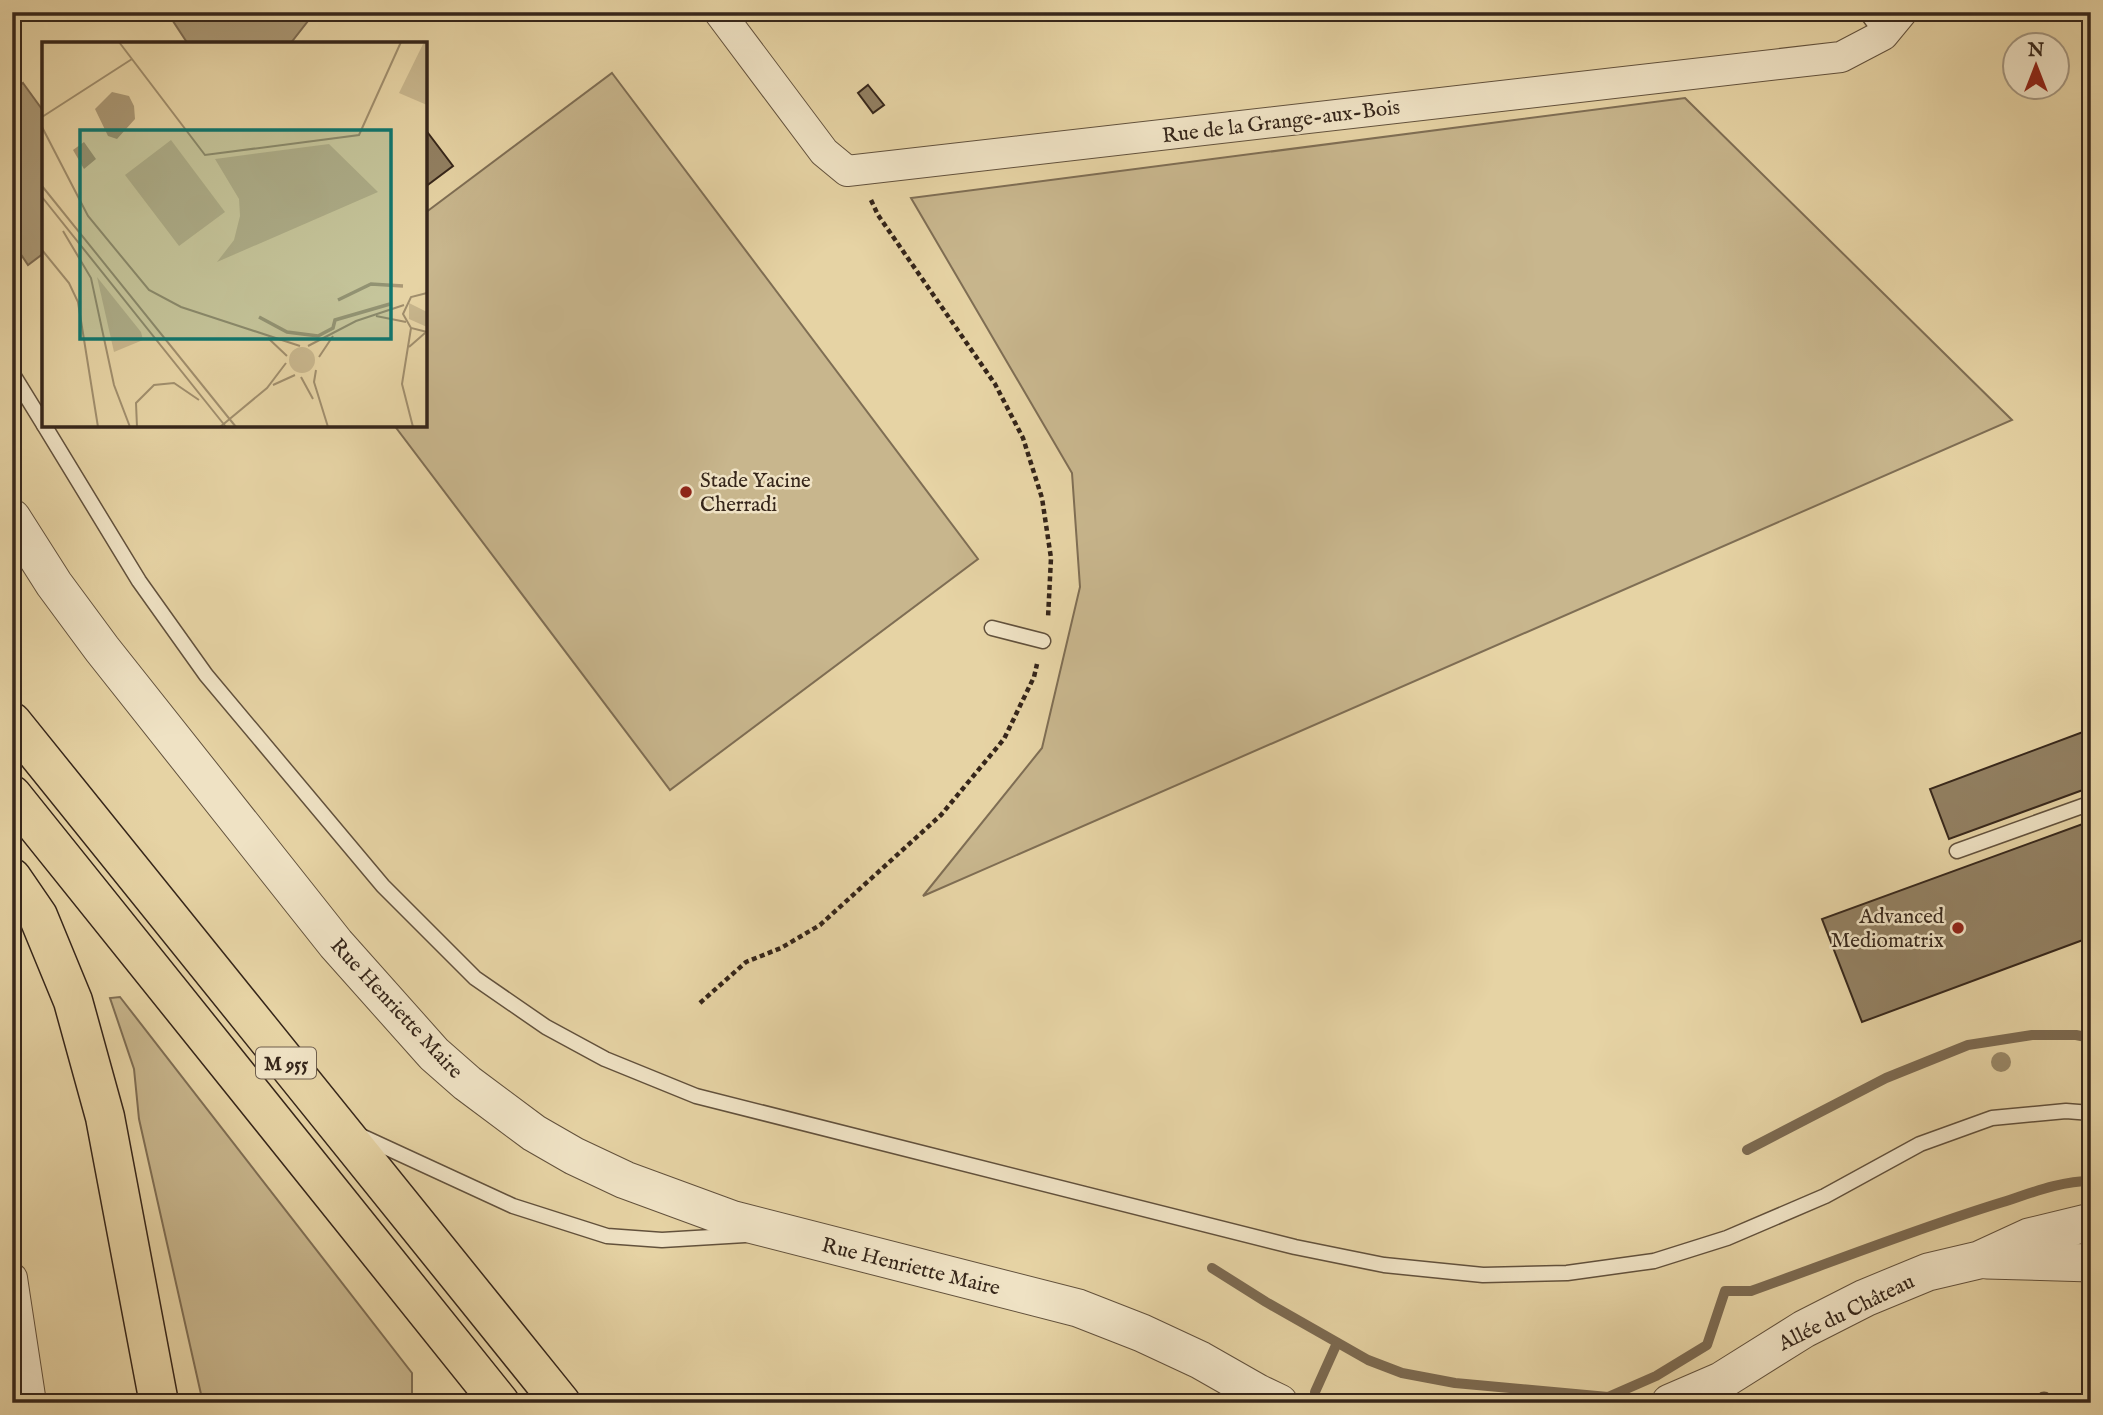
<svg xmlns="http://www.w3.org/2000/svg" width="2103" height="1415" viewBox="0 0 2103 1415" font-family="'IM FELL English',serif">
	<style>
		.green { fill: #c8b68d; stroke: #7f6e54; stroke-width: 2 }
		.water { fill: #aa9875; stroke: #7c6a51; stroke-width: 2 }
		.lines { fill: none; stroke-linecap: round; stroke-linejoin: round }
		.stream { stroke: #7c6a51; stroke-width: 10 }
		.building { fill: #928062; stroke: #36261a; stroke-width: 2 }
		.service-casing { stroke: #62513c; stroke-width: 17 }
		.minor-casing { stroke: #62513c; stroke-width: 32 }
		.tertiary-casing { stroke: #62513c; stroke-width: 39 }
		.trunk-casing { stroke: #36261a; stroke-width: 41 }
		.path { stroke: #36261a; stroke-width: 4.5; stroke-dasharray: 5 3.5; stroke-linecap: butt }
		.service { stroke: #efe2c4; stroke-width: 14 }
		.minor { stroke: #efe2c4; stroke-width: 30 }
		.tertiary { stroke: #efe2c4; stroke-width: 37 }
		.trunk { stroke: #e6d3a4; stroke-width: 38 }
		.tree { fill: #998868 }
		.poi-dot { fill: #8f2418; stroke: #efe2c4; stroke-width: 2.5 }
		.labels { text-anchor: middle; stroke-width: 5; stroke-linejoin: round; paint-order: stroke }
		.shield { fill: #efe2c4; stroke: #6e5e4d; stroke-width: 2 }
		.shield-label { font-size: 19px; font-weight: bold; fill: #36261a }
		.street-label { font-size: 21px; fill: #36261a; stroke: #efe2c4 }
		.poi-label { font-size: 21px; fill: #36261a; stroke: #efe2c4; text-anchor: start }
		.inset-river { fill: none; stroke: #aa9875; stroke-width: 3.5 }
		.inset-road { fill: none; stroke: #a08e6d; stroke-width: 2 }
		.view { fill: #0f766e; fill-opacity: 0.15; stroke: #0f766e; stroke-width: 3.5 }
		.inset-edge { fill: none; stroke: #36261a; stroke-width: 3.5 }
	</style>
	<rect width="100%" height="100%" fill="#e6d3a4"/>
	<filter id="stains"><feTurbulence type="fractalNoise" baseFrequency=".00286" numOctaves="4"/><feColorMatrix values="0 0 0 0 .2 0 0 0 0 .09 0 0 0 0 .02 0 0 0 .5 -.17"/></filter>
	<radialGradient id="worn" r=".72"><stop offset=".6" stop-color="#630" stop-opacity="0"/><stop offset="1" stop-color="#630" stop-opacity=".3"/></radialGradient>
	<!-- green -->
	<g class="green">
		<path d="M612 73 978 559 670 790 394 425H425V213Z"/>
		<path d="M1685 98 2012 420 923 896 1042 748 1080 587 1072 473 911 198Z"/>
		<path d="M120 997 412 1373V1403H203L139 1119 134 1069 110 998Z"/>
	</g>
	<!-- water -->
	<g class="water">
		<path d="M167 12H315L290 44H188Z"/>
		<path d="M23 83 44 112V253L28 265 12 241V91Z"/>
	</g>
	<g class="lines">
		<!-- stream -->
		<g class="stream">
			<path d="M1747 1150 1886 1078 1968 1045 2032 1035H2076L2091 1038"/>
			<path d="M1212 1268 1266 1302 1368 1360 1402 1373 1455 1383 1608 1397 1656 1376 1707 1345 1725 1291H1751C1835 1261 1918 1228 2003 1202 2031 1193 2061 1181 2091 1181"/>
			<path d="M1315 1392 1337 1343"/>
		</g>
	</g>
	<!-- building -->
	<g class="building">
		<path d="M868 85 884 105 873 113 858 93Z"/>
		<path d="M425 129 453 166 425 187Z"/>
		<path d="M2091 729V787L1949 839 1930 789Z"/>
		<path d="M2091 821V937L1862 1022 1822 919Z"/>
	</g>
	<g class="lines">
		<!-- service casing -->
		<g class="service-casing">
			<g id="service">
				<path d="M1866 12 1883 35"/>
				<path d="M12 373 44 425"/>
				<path d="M44 425 139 581 206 675 383 886 475 978 546 1027 605 1059 696 1096 1295 1247 1384 1265 1483 1275 1567 1273 1654 1261 1727 1238 1825 1196 1920 1144 1992 1118 2066 1111 2091 1113"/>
				<path d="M992 628 1043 641"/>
				<path d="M1957 851 2091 803"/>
				<path d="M359 1135 513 1206 607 1236 662 1240 745 1235"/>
				<path d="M2044 1400V1403"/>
			</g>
		</g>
		<!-- minor casing -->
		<g class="minor-casing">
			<g id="minor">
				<path d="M719 12 824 152 847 171 1841 57 1883 35 1902 12"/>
				<path d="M12 1278 31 1403"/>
			</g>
		</g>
		<!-- tertiary casing -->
		<g class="tertiary-casing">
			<g id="tertiary">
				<path d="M12 518 54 584 102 649 336 944 434 1054 467 1083 534 1133 574 1156 625 1180 734 1220 1078 1308 1142 1333 1200 1360 1258 1393 1279 1403"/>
				<path d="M1987 1260 2091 1263"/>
				<path d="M1670 1403 1721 1381 1804 1329 1865 1298 1928 1272 1979 1260 2029 1237 2091 1222"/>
			</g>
		</g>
		<!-- trunk casing -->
		<g class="trunk-casing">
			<g id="trunk">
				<path d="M12 722 561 1403"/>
				<path d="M12 795 500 1403"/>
				<path d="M12 878 38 916 73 1001 105 1117 159 1403"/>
			</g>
		</g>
		<!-- path -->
		<g class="path">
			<path d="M871 200 878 215 995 384 1023 438 1042 498 1051 558 1048 618"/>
			<path d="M700 1003 746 962 781 948 820 925 941 815 1004 739 1034 677 1037 664"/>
		</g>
		<!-- service -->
		<use href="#service" class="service"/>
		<!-- minor -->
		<use href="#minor" class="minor"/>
		<!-- tertiary -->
		<use href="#tertiary" class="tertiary"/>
		<!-- trunk -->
		<use href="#trunk" class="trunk"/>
	</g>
	<!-- trees -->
	<circle class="tree" cx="2001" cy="1062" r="10"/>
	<!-- markers -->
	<g class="poi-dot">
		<circle cx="686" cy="492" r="7"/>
		<circle cx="1958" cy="928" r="7"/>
	</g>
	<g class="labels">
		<!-- shield labels -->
		<rect class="shield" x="256" y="1047.5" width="60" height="31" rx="5"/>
		<g class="shield-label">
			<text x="286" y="1070">M 955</text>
		</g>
		<!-- street labels -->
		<g class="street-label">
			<text transform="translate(1281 121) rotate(-7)" y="7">Rue de la Grange-aux-Bois</text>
			<text transform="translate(397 1008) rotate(47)" y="7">Rue Henriette Maire</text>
			<text transform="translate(911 1266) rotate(14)" y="7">Rue Henriette Maire</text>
			<text transform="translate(1846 1312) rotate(-26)" y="7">Allée du Château</text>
		</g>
		<!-- poi labels -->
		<g class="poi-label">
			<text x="700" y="487">Stade Yacine<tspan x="700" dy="24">Cherradi</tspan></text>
			<text x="1944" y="923" text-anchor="end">Advanced<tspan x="1944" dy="24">Mediomatrix</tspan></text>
		</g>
	</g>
	<!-- overview -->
	<g transform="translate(42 42)">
		<rect width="385" height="385" fill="#e6d3a4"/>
		<path d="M382 0H385V63L357 51ZM129 98 183 170 137 204 83 133ZM287 102 336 150 175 220 192 198 198 174 197 157 173 117ZM55 235 99 290 101 298 72 310ZM367 261 385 270V285L367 277ZM247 318a13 13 0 1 1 26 0a13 13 0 1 1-26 0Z" fill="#c8b68d"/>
		<path d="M70 50 87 54 92 64 93 77 75 97 66 94 53 67ZM42 100 54 117 42 127 31 108Z" fill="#aa9875"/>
		<path class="inset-river" d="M296 258 329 242 361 244M217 275 245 290 276 294 291 286 293 278 348 262"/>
		<path class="inset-road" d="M77 0 163 113 317 93 359 0M0 75 90 17M0 85 46 174 107 248 139 265 258 304M0 144 194 385M0 155 184 385M21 189 49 236 72 343 88 385M0 208 27 241 36 260 56 385M385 251 369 255 361 272 369 286 385 290M334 274 364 280M369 286 360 342 371 385M226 296 245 314M266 304 314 279 362 263M367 305 383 291M277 315 291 294M274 328 272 340 286 385M259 335 271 357M231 343 253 333M95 385 94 361 112 343 132 341 157 358M178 385 225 346 244 321"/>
		<path class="view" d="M38 88H349V297H38Z"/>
		<rect width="385" height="385" class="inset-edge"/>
	</g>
	<!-- margin -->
	<rect width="2103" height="1415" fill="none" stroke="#e6d3a4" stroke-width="42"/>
	<rect x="14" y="14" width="2075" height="1387" fill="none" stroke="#36261a" stroke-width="3.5"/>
	<rect x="21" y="21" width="2061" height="1373" fill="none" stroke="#36261a" stroke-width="2"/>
	<!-- north arrow -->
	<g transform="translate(2036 66)"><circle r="33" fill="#efe2c4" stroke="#a59780" stroke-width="2"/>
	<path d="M0-5L12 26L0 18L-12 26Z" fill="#8f2418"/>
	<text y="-10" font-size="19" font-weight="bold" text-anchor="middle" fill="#36261a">N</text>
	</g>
	<rect width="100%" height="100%" filter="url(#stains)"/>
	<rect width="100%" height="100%" fill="url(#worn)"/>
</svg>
